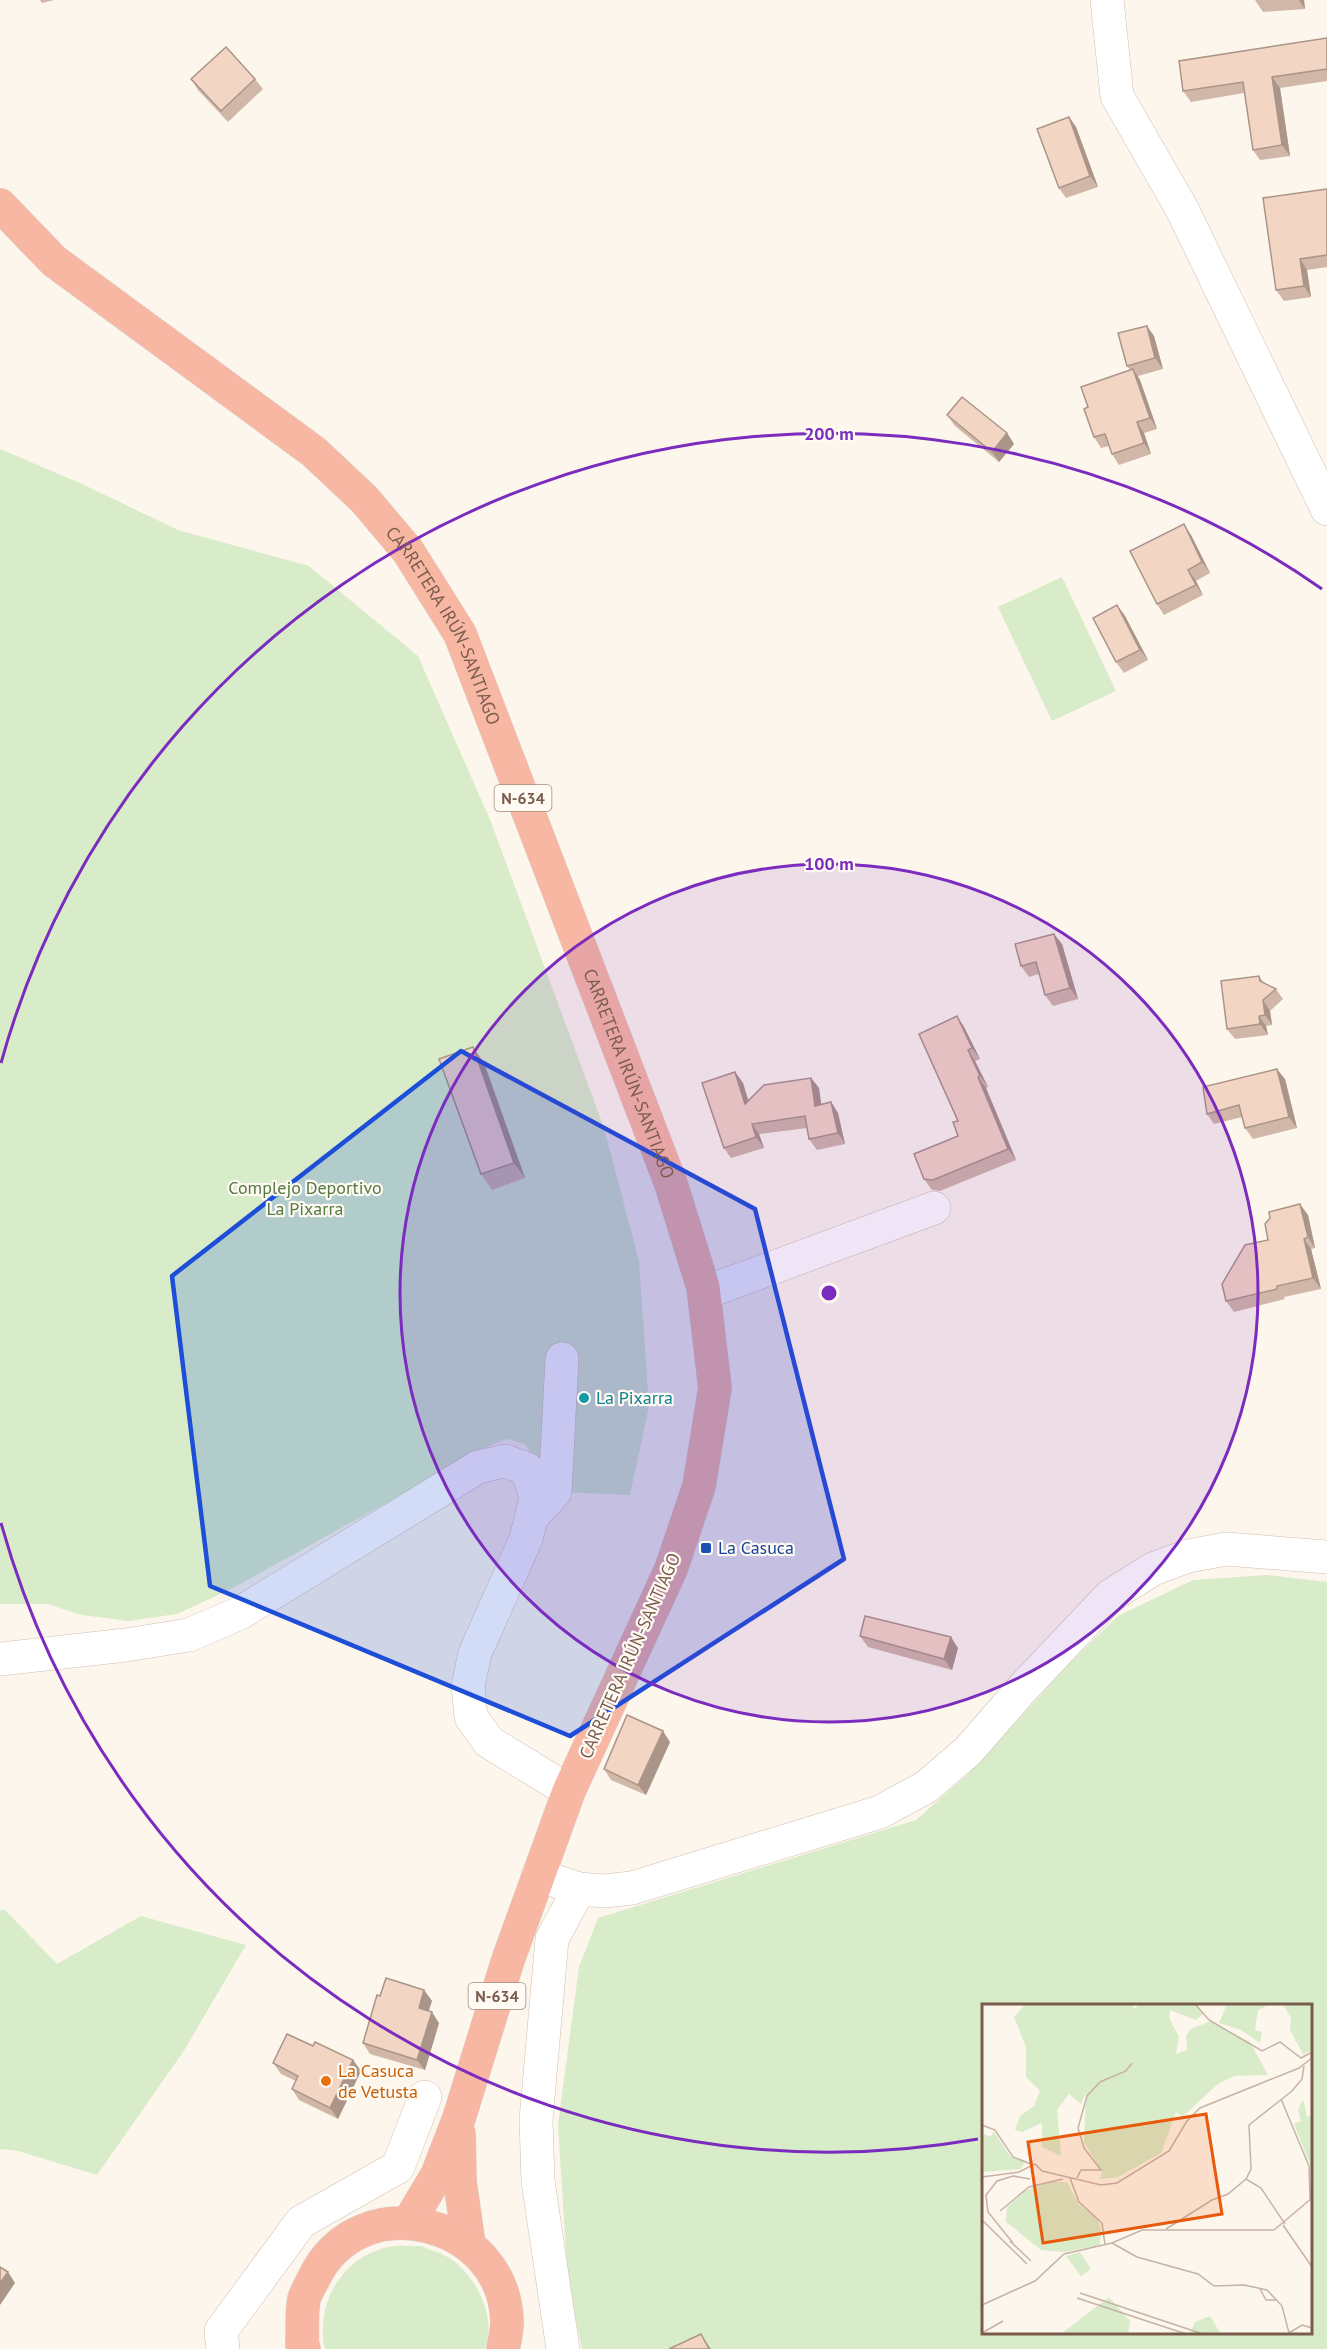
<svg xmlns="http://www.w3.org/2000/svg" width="1327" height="2349" viewBox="0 0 1327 2349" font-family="'PT Sans',sans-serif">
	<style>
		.green { fill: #d8ecc9; fill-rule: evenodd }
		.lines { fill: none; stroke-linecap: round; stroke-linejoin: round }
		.minor-casing { stroke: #d1beb0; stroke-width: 34 }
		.highway-casing { stroke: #dad1cd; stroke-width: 34 }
		.minor { stroke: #fff; stroke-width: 33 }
		.highway { stroke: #f7b7a3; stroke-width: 33 }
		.wall { fill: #d1b7a8 }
		.shaded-wall { fill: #aa9588 }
		.building { fill: #f3d5c3; stroke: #aa9588; stroke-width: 1.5 }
		.marked { fill: #1d4ed8; fill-opacity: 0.2; stroke: #1d4ed8; stroke-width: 4.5; stroke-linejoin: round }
		.ring { fill: none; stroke: #7b2cbf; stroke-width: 3 }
		.culture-dot { fill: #0f9aa8; stroke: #fffaf3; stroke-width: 2 }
		.transit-dot { fill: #1a4fb4; stroke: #fffaf3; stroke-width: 2 }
		.food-dot { fill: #e8710a; stroke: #fffaf3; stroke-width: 2 }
		.labels { text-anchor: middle; stroke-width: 4.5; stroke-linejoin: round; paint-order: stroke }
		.shield { fill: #fffaf3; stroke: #a28b7f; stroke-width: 1.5 }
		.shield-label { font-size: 16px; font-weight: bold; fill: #7a5c4d }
		.street-label { font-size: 18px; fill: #7a5c4d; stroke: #fffaf3 }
		.park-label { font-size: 18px; fill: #537a41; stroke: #fffaf3 }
		.culture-label { font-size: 18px; fill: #0d838f; stroke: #fffaf3; text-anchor: start }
		.transit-label { font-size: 18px; fill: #164399; stroke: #fffaf3; text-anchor: start }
		.food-label { font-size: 18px; fill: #c56008; stroke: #fffaf3; text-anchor: start }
		.inset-road { fill: none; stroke: #c5b3a7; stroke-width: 1.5 }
		.view { fill: #e8590c; fill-opacity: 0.15; stroke: #e8590c; stroke-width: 3 }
		.inset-edge { fill: none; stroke: #7a5c4d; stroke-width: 3 }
		.centre { fill: #7b2cbf; stroke: #fffaf3; stroke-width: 3 }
		.ring-label { font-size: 18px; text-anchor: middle; font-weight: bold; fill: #7b2cbf; stroke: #fffaf3; stroke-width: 4.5; stroke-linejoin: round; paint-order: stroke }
	</style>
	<rect width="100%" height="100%" fill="#fdf6ec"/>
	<!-- green -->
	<g class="green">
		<path d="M0 449 80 483 178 530 309 566 418 656 491 822 604 1128 639 1261 649 1406 630 1495 555 1492 525 1444 507 1439 493 1444 231 1589 177 1614 128 1621 82 1615 47 1604H0Z"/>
		<path d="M1062 577 1116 691 1052 721 998 607Z"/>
		<path d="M1267 1575 1327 1582V2349H582L568 2284 558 2125 579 1967 598 1918 916 1820 968 1774 1070 1663 1118 1616 1193 1580ZM984 2006H1310V2332H984Z"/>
		<path d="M0 1910H5L57 1964 141 1916 246 1945 183 2052 97 2175 18 2151 0 2149Z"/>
		<path d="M421 2246C430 2250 442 2253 451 2259 477 2278 497 2317 485 2349H325C322 2341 323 2334 323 2326 324 2289 351 2255 388 2247 398 2245 411 2246 421 2246Z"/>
	</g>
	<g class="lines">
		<!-- minor casing -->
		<g class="minor-casing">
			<g id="minor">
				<path d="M1107 0 1117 96 1182 209 1327 509"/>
				<path d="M704 1293 934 1208"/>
				<path d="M532 1517 555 1492 562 1359"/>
				<path d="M0 1659 126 1645 189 1635 240 1613 478 1467 505 1461 527 1469 536 1498 526 1539 475 1653 468 1686 471 1717 489 1742 569 1791"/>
				<path d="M538 1875 579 1889 604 1891 632 1888 880 1812 926 1787 968 1751 1022 1689 1110 1596 1153 1569 1188 1556 1226 1549 1327 1557"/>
				<path d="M223 2349 221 2331 301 2222 398 2167 425 2097"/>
				<path d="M563 2349 538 2181 536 2120 552 1939 579 1889"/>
			</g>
		</g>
		<!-- highway casing -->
		<g class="highway-casing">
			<g id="highway">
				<path id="s1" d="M0 205 54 261 314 452 364 499 408 551 460 634 671 1184 703 1287 715 1388 699 1486 671 1569 569 1791 508 1960 459 2118 437 2175 409 2222"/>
				<path d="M459 2134 460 2182 469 2245"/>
				<path d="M304 2349 302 2344C303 2330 301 2313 304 2299 306 2292 311 2284 314 2278 359 2184 505 2219 507 2322 507 2331 505 2340 503 2349"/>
			</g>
		</g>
		<!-- minor -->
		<use href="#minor" class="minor"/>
		<!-- highway -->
		<use href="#highway" class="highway"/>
	</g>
	<!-- wall -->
	<g class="wall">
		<path d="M40 0H54L42 3Z"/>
		<path d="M1255 0H1304L1305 9 1263 12Z"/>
		<path d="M1327 38V81L1280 88 1290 156 1260 160 1253 150 1244 93 1191 102 1183 91Z"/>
		<path d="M191 79H255L263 89 228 122 198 90Z"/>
		<path d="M1069 117 1076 127 1098 187 1066 198 1059 188Z"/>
		<path d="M1327 189V267L1307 270 1311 297 1284 301 1276 290Z"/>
		<path d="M1154 336 1163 369 1138 376 1140 380 1157 429 1144 433 1151 454 1119 465 1112 454 1109 446 1101 448 1094 437 1088 407 1130 370 1127 366Z"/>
		<path d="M947 415 1007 433 1014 444 999 462 955 426Z"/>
		<path d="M1191 535 1210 573 1196 581 1203 595 1164 615 1157 604Z"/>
		<path d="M1117 605 1125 616 1148 660 1124 673 1116 662Z"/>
		<path d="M1062 944 1078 999 1053 1006 1045 995 1039 974 1029 977 1021 966Z"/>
		<path d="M1259 976 1264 983 1276 989 1283 999 1270 1011 1272 1025 1266 1026 1268 1035 1235 1039 1227 1029Z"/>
		<path d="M957 1016 964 1027 980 1059 975 1061 988 1087 986 1088 1016 1160 940 1191 932 1190 924 1179 958 1136Z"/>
		<path d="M484 1063 525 1178 492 1190 481 1174Z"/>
		<path d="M735 1072 743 1083 748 1101 811 1078 819 1088 821 1105 831 1102 838 1113 845 1144 817 1150 809 1139 807 1128 759 1134 764 1148 731 1158 724 1148Z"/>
		<path d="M1285 1079 1297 1128 1253 1139 1245 1128 1242 1117 1214 1124 1207 1114Z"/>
		<path d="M1308 1215 1315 1248 1311 1249 1321 1289 1284 1297 1285 1299 1234 1312 1226 1301 1268 1240Z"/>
		<path d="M860 1636 958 1648 952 1670 868 1647Z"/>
		<path d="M670 1742 646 1795 611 1780 604 1769Z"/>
		<path d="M424 1990 432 2001 428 2011 439 2023 425 2070 370 2054 363 2043 380 1996Z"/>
		<path d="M313 2046 353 2060 361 2071 338 2119 299 2100 292 2089 296 2081 281 2074 273 2063Z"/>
	</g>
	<!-- shaded-wall -->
	<g class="shaded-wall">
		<path d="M1299 0H1304L1305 9Z"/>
		<path d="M1272 77 1280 88 1290 156 1282 145Z"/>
		<path d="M1069 117 1076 127 1098 187 1090 176Z"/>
		<path d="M1300 259 1307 270 1311 297 1304 286Z"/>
		<path d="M1147 326 1154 336 1163 369 1155 358Z"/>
		<path d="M1133 369 1140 380 1157 429 1150 418Z"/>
		<path d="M1137 422 1144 433 1151 454 1144 443Z"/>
		<path d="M1007 433 1014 444 999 462 992 452Z"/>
		<path d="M1184 524 1191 535 1210 573 1202 562Z"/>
		<path d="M1188 570 1196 581 1203 595 1196 585Z"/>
		<path d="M1117 605 1125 616 1148 660 1140 650Z"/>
		<path d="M1054 934 1062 944 1078 999 1070 988Z"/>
		<path d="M1263 1000 1270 1011 1272 1025 1265 1015Z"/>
		<path d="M957 1016 964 1027 980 1059 972 1048Z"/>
		<path d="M1259 1016 1266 1026 1268 1035 1260 1024Z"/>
		<path d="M473 1047 484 1063 525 1178 514 1163Z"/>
		<path d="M968 1050 975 1061 988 1087 980 1076Z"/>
		<path d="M1277 1069 1285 1079 1297 1128 1289 1117Z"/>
		<path d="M735 1072 743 1083 753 1115 745 1104Z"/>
		<path d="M978 1077 986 1088 1016 1160 1008 1149Z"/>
		<path d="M811 1078 819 1088 823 1117 815 1106Z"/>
		<path d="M831 1102 838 1113 845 1144 838 1133Z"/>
		<path d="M752 1124 759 1134 764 1148 756 1137Z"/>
		<path d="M1300 1204 1308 1215 1315 1248 1308 1237Z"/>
		<path d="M1304 1239 1311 1249 1321 1289 1313 1278Z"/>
		<path d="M951 1637 958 1648 952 1670 944 1659Z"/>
		<path d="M663 1731 670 1742 646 1795 638 1785Z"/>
		<path d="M424 1990 432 2001 426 2019 419 2008Z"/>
		<path d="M432 2012 439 2023 425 2070 417 2060Z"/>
		<path d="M353 2060 361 2071 338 2119 330 2108Z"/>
		<path d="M8 2272 15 2283 0 2305V2283Z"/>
		<path d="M701 2334 708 2345 711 2349H709Z"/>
	</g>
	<!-- building -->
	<g class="building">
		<path d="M1327 38V69L1272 77 1282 145 1253 150 1243 82 1183 91 1179 61Z"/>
		<path d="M226 47 255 79 221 111 191 79Z"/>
		<path d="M1069 117 1090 176 1059 188 1037 129Z"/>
		<path d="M1327 189V255L1300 259 1304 286 1276 290 1263 198Z"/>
		<path d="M1147 326 1155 358 1127 366 1118 333Z"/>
		<path d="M1133 369 1150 418 1137 422 1144 443 1112 454 1105 434 1094 437 1084 409 1088 407 1081 387Z"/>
		<path d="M962 397 1007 433 992 452 947 415Z"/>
		<path d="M1184 524 1202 562 1188 570 1196 585 1157 604 1130 551Z"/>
		<path d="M1117 605 1140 650 1116 662 1093 618Z"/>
		<path d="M1054 934 1070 988 1045 995 1036 962 1021 966 1015 944Z"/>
		<path d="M1259 976 1260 981 1276 989 1263 1000 1265 1015 1259 1016 1260 1024 1227 1029 1221 981Z"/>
		<path d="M957 1016 972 1048 968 1050 980 1076 978 1077 1008 1149 933 1180 924 1179 914 1154 958 1136 953 1122 958 1121 919 1034Z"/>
		<path d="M473 1047 514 1163 481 1174 439 1059Z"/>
		<path d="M1277 1069 1289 1117 1245 1128 1239 1105 1207 1114 1203 1087Z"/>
		<path d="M735 1072 745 1104 764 1085 811 1078 815 1106 831 1102 838 1133 809 1139 805 1116 752 1124 756 1137 724 1148 702 1083Z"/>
		<path d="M1300 1204 1308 1237 1304 1239 1313 1278 1277 1286V1289L1226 1301 1222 1284 1245 1245 1268 1240 1265 1224 1270 1218 1269 1212Z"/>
		<path d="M865 1616 951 1637 944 1659 860 1636Z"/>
		<path d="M627 1715 663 1731 638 1785 604 1769Z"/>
		<path d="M386 1978 424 1990 419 2008 432 2012 417 2060 363 2043 377 1995 380 1996Z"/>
		<path d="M287 2034 313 2046 315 2042 353 2060 330 2108 292 2089 298 2076 273 2063Z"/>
		<path d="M0 2267 8 2272 0 2283Z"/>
		<path d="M701 2334 709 2349H669Z"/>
	</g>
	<!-- marked area -->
	<path class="marked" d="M461 1051 755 1209 844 1559 570 1736 210 1586 172 1276Z"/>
	<!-- distance rings -->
	<circle cx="829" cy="1293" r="429" fill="#7b2cbf" fill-opacity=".12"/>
	<g class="ring">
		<circle cx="829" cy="1293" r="429"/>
		<path d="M978 2139A859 859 0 0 1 1 1523M1 1063A859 859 0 0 1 1322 589"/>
	</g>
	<!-- markers -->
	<circle class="culture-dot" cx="584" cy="1398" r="6"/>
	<rect class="transit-dot" x="700" y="1542" width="12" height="12" rx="3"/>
	<circle class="food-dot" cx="326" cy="2081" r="6"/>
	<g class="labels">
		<!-- shield labels -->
		<g class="shield">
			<rect x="494.5" y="785" width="57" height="26" rx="4.5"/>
			<rect x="468.5" y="1983" width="57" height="26" rx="4.5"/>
		</g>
		<g class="shield-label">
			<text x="523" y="804">N-634</text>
			<text x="497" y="2002">N-634</text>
		</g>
		<!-- street labels -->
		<g class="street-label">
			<text dy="6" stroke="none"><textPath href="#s1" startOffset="620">CARRETERA IRÚN-SANTIAGO</textPath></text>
			<text dy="6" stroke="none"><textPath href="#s1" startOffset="1106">CARRETERA IRÚN-SANTIAGO</textPath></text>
			<text transform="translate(630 1656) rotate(-66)" y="6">CARRETERA IRÚN-SANTIAGO</text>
		</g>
		<!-- park labels -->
		<g class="park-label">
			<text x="305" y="1194">Complejo Deportivo<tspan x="305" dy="21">La Pixarra</tspan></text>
		</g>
		<!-- culture labels -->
		<g class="culture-label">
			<text x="596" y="1404">La Pixarra</text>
		</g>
		<!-- transit labels -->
		<g class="transit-label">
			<text x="718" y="1554">La Casuca</text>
		</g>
		<!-- food labels -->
		<g class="food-label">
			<text x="338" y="2077">La Casuca<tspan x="338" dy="21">de Vetusta</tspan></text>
		</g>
	</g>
	<!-- overview -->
	<g transform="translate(982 2004)">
		<rect width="330" height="330" fill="#fdf6ec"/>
		<path d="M44 0H150L152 5 158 0H213L221 10 214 16 188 6 187 14 197 33 194 50 205 46 204 32 209 25 229 17 268 38 286 71 253 72 237 79 200 113 194 108 179 149 136 173 118 175 120 167 102 139 104 89 99 100 87 90 75 106 79 152 60 143V119L40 128 33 126 38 112 52 102 58 87 44 73V43L32 13ZM245 0H288L276 6 273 26 280 28 278 39 259 26 237 19ZM301 0H330V46L321 50 308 26 309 14ZM321 95 325 113 330 111V165L312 120 319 117 316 106ZM12 128 28 152 43 158 39 165 0 168V129L8 133ZM69 178H85L97 201 115 214 119 225 118 241 82 248 59 246 24 218 25 203 45 186ZM98 248 109 265 99 272 84 252ZM127 293 148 317 146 330H79ZM228 312 239 330H208L213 318Z" fill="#d8ecc9"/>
		<path class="inset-road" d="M213 0 227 16 280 47 298 38 319 54 330 48M299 95 327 162 328 195M0 121 13 126 31 153 49 160M60 167 119 181 135 179 187 147 205 117 218 104 317 64 330 54M0 173 37 168 53 160 60 167M88 174 97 198 120 219 123 241M95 174 99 166H119L102 144 96 124 105 92 118 78 144 67 150 59M264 175 279 184 303 220M18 207 47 183 81 175M0 216 45 260M301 221 330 263M184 225 230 196 246 190 264 175 269 165 267 121 310 87 320 75 322 62M28 237 49 257M31 239 6 208 4 191 15 177 31 172 48 175M130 239 155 253 216 270 232 282 262 281 285 286 300 302 307 329 320 321 330 324M278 285 284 296H295M98 289 221 330M95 294 204 330M0 301 53 277 82 250 130 239 160 226H292L330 194M0 329 21 317"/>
		<path class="view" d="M224 110 240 210 61 239 46 138Z"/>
		<rect width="330" height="330" class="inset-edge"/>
	</g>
	<circle cx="829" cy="1293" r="9" class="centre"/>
	<g class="ring-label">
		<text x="829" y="440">200 m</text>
		<text x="829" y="870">100 m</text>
	</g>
</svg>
